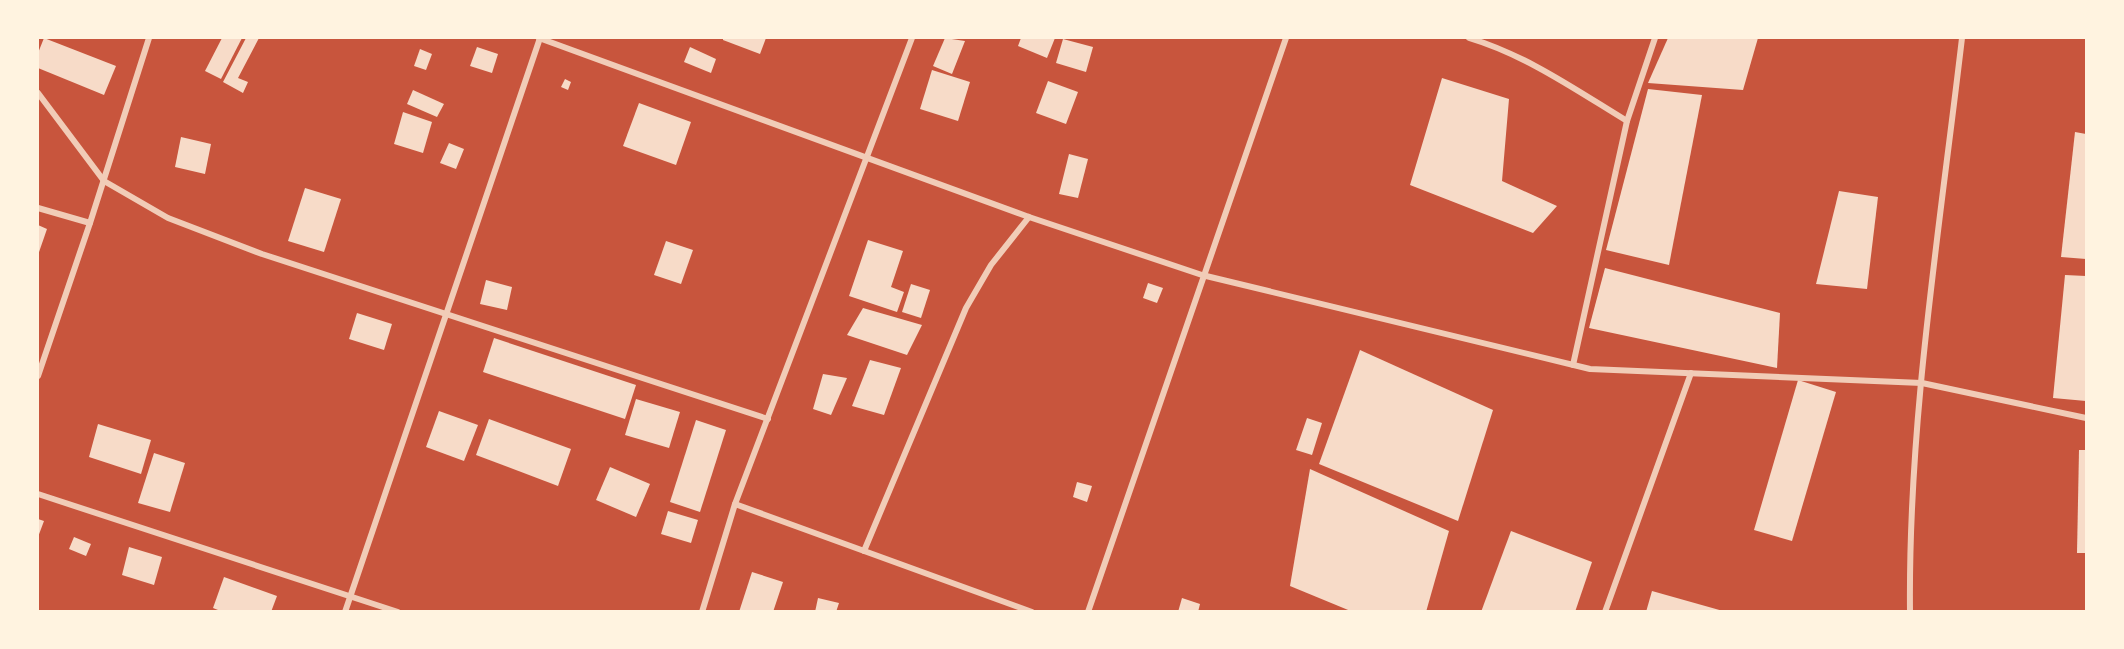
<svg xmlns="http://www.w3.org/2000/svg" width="2124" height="649" viewBox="0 0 2124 649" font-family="Karla,sans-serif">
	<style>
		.building { fill: #f7dbc8 }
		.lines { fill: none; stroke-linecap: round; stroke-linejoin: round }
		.minor { stroke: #f1ccb7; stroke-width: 6 }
	</style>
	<rect width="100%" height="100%" fill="#c8553d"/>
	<!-- building -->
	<g class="building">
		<path d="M44 38 116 66 104 95 38 68V53Z"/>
		<path d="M222 38H242L221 79 205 71Z"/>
		<path d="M246 38H259L238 78 248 82 243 93 223 82Z"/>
		<path d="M723 38H766L760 54 723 40Z"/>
		<path d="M945 38 965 41 952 74 933 66Z"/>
		<path d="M1021 38H1055L1047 58 1018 46Z"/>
		<path d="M1668 38H1758L1743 90 1648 83Z"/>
		<path d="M1063 39 1093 47 1086 72 1056 63Z"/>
		<path d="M477 47 498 54 492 73 470 66Z"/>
		<path d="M690 47 716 59 711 73 684 62Z"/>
		<path d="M420 49 432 54 426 70 414 66Z"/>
		<path d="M932 70 970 82 958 121 920 109Z"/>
		<path d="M1442 78 1509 99 1502 181 1557 206 1533 233 1410 185Z"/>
		<path d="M565 79 571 82 568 90 561 87Z"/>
		<path d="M1048 81 1078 92 1066 124 1036 113Z"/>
		<path d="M1648 89 1702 95 1669 265 1606 250Z"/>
		<path d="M413 90 444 104 437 117 407 104Z"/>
		<path d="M639 103 691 122 676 165 623 146Z"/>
		<path d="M403 112 432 122 423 153 394 144Z"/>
		<path d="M2075 132 2086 134V259L2061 257Z"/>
		<path d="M181 137 211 144 205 174 175 167Z"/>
		<path d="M449 143 464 149 456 169 440 163Z"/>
		<path d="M1069 154 1088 159 1078 198 1059 194Z"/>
		<path d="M305 188 341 199 324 252 288 241Z"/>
		<path d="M1839 191 1878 197 1867 289 1816 284Z"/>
		<path d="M38 225 47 229 38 255Z"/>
		<path d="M868 240 903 251 891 287 904 292 897 312 849 296Z"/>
		<path d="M666 241 693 250 681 284 654 275Z"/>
		<path d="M1605 268 1780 313 1777 368 1589 328Z"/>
		<path d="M2065 275 2086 276V401L2053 398Z"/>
		<path d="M486 280 512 287 507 310 480 304Z"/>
		<path d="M1148 283 1163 288 1157 303 1143 298Z"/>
		<path d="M911 284 930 290 921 318 902 312Z"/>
		<path d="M863 308 922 325 907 355 847 335Z"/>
		<path d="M357 313 392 324 384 350 349 339Z"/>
		<path d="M494 338 636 385 625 419 483 372Z"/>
		<path d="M1360 350 1493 410 1458 521 1319 464Z"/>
		<path d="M870 360 901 368 884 415 852 406Z"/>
		<path d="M823 374 847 378 831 415 813 409Z"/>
		<path d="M1798 380 1836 392 1792 541 1754 530Z"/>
		<path d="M636 399 680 412 669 448 625 435Z"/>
		<path d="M439 411 478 425 464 461 426 447Z"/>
		<path d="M1307 418 1322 423 1312 455 1296 450Z"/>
		<path d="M489 419 571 449 558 486 476 455Z"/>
		<path d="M696 420 726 430 700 512 670 502Z"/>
		<path d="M98 424 151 440 141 474 89 457Z"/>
		<path d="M2079 450H2086V553H2077Z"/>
		<path d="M154 453 185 463 170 512 138 503Z"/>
		<path d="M610 467 650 484 636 517 596 500Z"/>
		<path d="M1310 469 1449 531 1426 612H1353L1290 586Z"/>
		<path d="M1077 482 1092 486 1087 502 1073 497Z"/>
		<path d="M668 511 698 520 691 543 661 534Z"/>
		<path d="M38 519 44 521 38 537Z"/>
		<path d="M1511 531 1592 562 1575 612H1481Z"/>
		<path d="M74 537 91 544 86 556 69 549Z"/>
		<path d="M129 547 162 557 154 585 122 575Z"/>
		<path d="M752 572 783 582 773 612H739Z"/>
		<path d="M224 577 277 596 271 612H223L213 608Z"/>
		<path d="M1652 591 1723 611V612H1646Z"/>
		<path d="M818 598 839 603 836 612H815Z"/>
		<path d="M1182 598 1200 604 1198 612H1178Z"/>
	</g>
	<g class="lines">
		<!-- minor -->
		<g class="minor">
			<path d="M539 38 1029 217 1202 275 1590 369 1922 383 2086 418"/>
			<path d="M1469 38C1526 55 1576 90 1627 121"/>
			<path d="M38 93 104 181 168 218 262 254 768 419"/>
			<path d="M38 208 90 223"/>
			<path d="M1573 365 1627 121 1655 38"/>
			<path d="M38 376 90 223 149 38"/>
			<path d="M38 494 398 612"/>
			<path d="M735 504 1032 612"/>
			<path d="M864 551 966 308 991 265 1029 217"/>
			<path d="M345 612 540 38"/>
			<path d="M702 612 735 504 912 38"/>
			<path d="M1088 612 1286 38"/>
			<path d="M1605 612 1691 373"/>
			<path d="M1910 612C1908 420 1940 227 1962 38"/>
		</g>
	</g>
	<!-- border -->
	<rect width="2124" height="649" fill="none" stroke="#fff3e0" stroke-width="78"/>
</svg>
